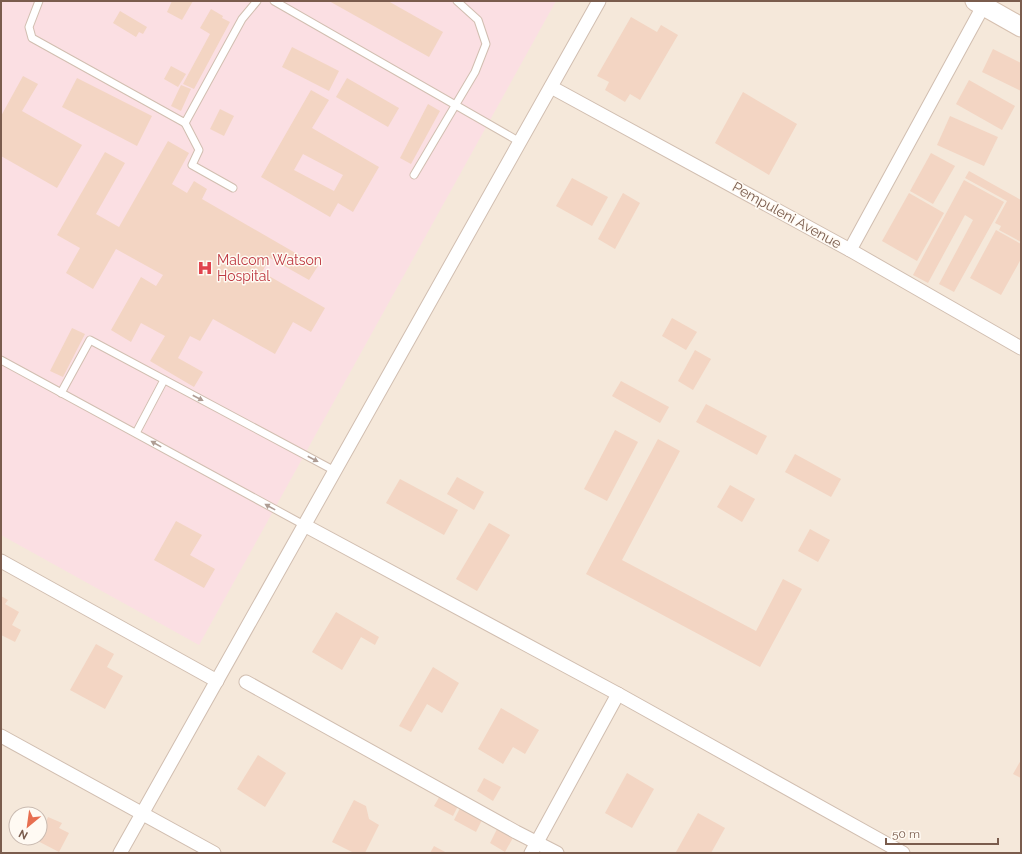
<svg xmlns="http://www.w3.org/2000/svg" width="1022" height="854" viewBox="0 0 1022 854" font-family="Raleway,sans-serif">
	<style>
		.residential { fill: #f5e8da; fill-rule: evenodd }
		.medical { fill: #fbdfe3 }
		.building { fill: #f3d5c3; fill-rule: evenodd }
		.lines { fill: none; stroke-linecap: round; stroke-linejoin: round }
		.lane-casing { stroke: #d1beb0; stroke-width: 9 }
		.street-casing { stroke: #d1beb0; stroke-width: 15 }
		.secondary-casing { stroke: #d6c0b0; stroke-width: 21 }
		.lane { stroke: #fff; stroke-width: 7 }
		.street { stroke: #fff; stroke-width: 13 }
		.secondary { stroke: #fff; stroke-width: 19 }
		.oneway { fill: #af9d94 }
		.labels { text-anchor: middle; stroke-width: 3; stroke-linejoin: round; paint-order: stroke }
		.street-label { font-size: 14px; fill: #7a5c4d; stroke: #fffaf3 }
		.health-label { font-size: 14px; fill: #be3a42; stroke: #fffaf3; text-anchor: start }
	</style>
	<rect width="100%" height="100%" fill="#fdf6ec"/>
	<!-- residential -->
	<path class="residential" d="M1 1H1021V853H1ZM16 814H40V838H16Z"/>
	<!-- medical -->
	<path class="medical" d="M1 1H556L199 645 1 535Z"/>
	<!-- building -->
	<g class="building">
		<path d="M172 1H193L182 20 167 12Z"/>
		<path d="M329 1H388L443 32 429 57Z"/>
		<path d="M211 9 223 16 222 18 230 22 194 89 183 84 210 34 200 28Z"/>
		<path d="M120 11 147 27 143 34 139 32 136 37 113 23Z"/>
		<path d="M631 17 657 32 661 25 678 35 640 100 630 94 625 102 605 90 609 82 597 76Z"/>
		<path d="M292 47 339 71 329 91 282 67Z"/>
		<path d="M993 49 1021 63V91L982 72Z"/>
		<path d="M171 66 186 74 178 87 164 79Z"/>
		<path d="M23 76 38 84 22 111 82 145 57 188 1 156V116Z"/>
		<path d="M77 78 152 116 137 146 62 107Z"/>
		<path d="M347 78 399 108 388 127 336 97Z"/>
		<path d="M969 80 1015 106 1002 130 956 104Z"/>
		<path d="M181 85 191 89 181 111 171 106Z"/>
		<path d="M311 90 329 100 312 128 379 167 353 212 338 203 330 217 261 177ZM303 154 343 175 334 191 294 170Z"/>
		<path d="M743 92 797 124 769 175 715 143Z"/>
		<path d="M428 104 440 111 411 164 400 158Z"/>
		<path d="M220 109 234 116 224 136 210 129Z"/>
		<path d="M950 116 998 137 984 166 937 145Z"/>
		<path d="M168 141 189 153 172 184 187 193 194 181 207 189 202 199 318 266 309 280 270 258 262 272 325 308 311 332 293 322 275 354 213 319 200 341 190 336 178 358 203 372 194 387 150 361 165 336 141 323 131 342 111 330 141 277 156 286 163 275 116 249 93 289 66 273 80 248 57 235 105 152 125 163 96 214 119 227Z"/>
		<path d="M931 153 955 166 933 204 910 191Z"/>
		<path d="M969 171 1021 200V242L999 230 1001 226 995 223 1007 201 965 178Z"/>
		<path d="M572 178 608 197 592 226 556 206Z"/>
		<path d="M964 180 1004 202 954 292 939 284 973 220 965 215 928 283 913 275Z"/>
		<path d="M623 193 640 203 615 249 598 239Z"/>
		<path d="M909 193 944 213 917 261 882 241Z"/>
		<path d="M996 230 1021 244V259L1001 295 970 278Z"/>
		<path d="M672 318 697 332 686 350 662 336Z"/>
		<path d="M72 328 85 334 63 377 50 371Z"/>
		<path d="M695 350 711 359 693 390 678 381Z"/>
		<path d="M621 381 669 407 660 423 612 396Z"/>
		<path d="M706 404 767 436 757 455 696 422Z"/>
		<path d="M615 430 638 442 607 501 584 489Z"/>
		<path d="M658 439 680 451 622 560 756 631 783 579 802 589 760 667 586 574Z"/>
		<path d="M795 454 841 479 831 497 785 472Z"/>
		<path d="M457 477 484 492 474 510 447 494Z"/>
		<path d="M400 479 458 510 444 535 386 503Z"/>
		<path d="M730 485 755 499 742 522 717 507Z"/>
		<path d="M176 521 202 535 190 555 215 569 204 588 154 560Z"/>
		<path d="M489 523 510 535 477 591 456 579Z"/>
		<path d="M810 529 830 540 818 562 798 551Z"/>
		<path d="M1 596 8 600 5 604 19 612 12 625 21 630 15 642 1 635Z"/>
		<path d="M336 612 379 637 375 645 361 637 342 670 312 652Z"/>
		<path d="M96 644 114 654 107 667 123 676 105 709 70 690Z"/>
		<path d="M433 667 459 683 442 713 427 704 411 732 399 726Z"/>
		<path d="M501 708 539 730 525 754 513 747 503 764 478 749Z"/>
		<path d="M258 755 286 773 265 807 237 789Z"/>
		<path d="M1021 760V778L1013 774Z"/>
		<path d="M627 773 654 789 632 828 605 813Z"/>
		<path d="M484 778 501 787 493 801 477 791Z"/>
		<path d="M441 794 459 804 453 816 434 806Z"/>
		<path d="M354 800 366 806 369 819 379 825 365 853H354L332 842Z"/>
		<path d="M461 806 483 818 476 832 454 820Z"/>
		<path d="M698 813 725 828 711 853H679L676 852Z"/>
		<path d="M48 817 62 823 59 828 69 833 59 852 32 838H40V819L46 822Z"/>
		<path d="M498 827 514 836 505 852 490 843Z"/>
		<path d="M434 846 447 853H430Z"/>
	</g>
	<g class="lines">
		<!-- lane casing -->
		<g class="lane-casing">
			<g id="lane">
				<path d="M39 1 29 27 32 38 185 123 242 19 257 1"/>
				<path d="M274 1 520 142"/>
				<path d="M185 123 199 150 192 165 233 188"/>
				<path d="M414 175 475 72 486 44 478 20 457 1"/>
				<path d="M1 360 304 525"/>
				<path d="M61 393 90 340 335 471"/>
				<path d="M136 433 164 380"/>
			</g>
		</g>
		<!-- street casing -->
		<g class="street-casing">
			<g id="street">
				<path d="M551 87 850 250 1021 348"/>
				<path d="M850 250 986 1"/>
				<path d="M304 525 618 694 903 853"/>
				<path d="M1 561 217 681"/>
				<path d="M246 682 516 832 557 853"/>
				<path d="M1 736 214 853"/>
				<path d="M120 853 599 1"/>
				<path d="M531 853 618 694"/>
			</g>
		</g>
		<!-- secondary casing -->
		<g class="secondary-casing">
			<path id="secondary" d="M975 1 1021 27"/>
		</g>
		<!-- lane -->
		<use href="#lane" class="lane"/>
		<!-- street -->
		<use href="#street" class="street"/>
		<!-- secondary -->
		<use href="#secondary" class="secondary"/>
	</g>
	<!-- one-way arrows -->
	<defs><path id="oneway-solid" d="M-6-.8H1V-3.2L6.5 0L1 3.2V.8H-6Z"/></defs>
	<g class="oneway">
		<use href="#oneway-solid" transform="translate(198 398) rotate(28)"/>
		<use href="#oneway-solid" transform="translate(156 444) rotate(-151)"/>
		<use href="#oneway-solid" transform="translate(313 459) rotate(28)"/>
		<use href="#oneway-solid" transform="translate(270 507) rotate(-151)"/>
	</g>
	<!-- icons -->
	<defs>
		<g id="hospital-bare" transform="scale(1.2)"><path d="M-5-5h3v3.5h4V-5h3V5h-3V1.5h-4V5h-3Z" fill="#e0444e" stroke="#fffaf3" stroke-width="2.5" paint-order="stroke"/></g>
	</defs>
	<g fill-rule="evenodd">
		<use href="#hospital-bare" x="205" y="268"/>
	</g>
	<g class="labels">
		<!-- street labels -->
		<g class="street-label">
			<text transform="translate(787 215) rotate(29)" y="5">Pempuleni Avenue</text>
		</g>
		<!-- health labels -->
		<g class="health-label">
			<text x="217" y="265">Malcom Watson<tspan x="217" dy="16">Hospital</tspan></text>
		</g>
	</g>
	<!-- border -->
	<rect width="1022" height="854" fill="none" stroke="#7a5c4d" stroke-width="4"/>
	<!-- north arrow -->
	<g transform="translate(28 826) rotate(209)"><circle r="19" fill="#fffaf3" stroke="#cabbb1"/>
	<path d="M0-3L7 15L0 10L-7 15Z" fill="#e76f51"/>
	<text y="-6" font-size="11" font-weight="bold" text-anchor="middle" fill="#7a5c4d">N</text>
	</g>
	<!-- scale -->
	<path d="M886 838v6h112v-6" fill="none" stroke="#7a5c4d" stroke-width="2"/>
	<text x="892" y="838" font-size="12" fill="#7a5c4d" stroke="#fffaf3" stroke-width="3" paint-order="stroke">50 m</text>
</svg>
